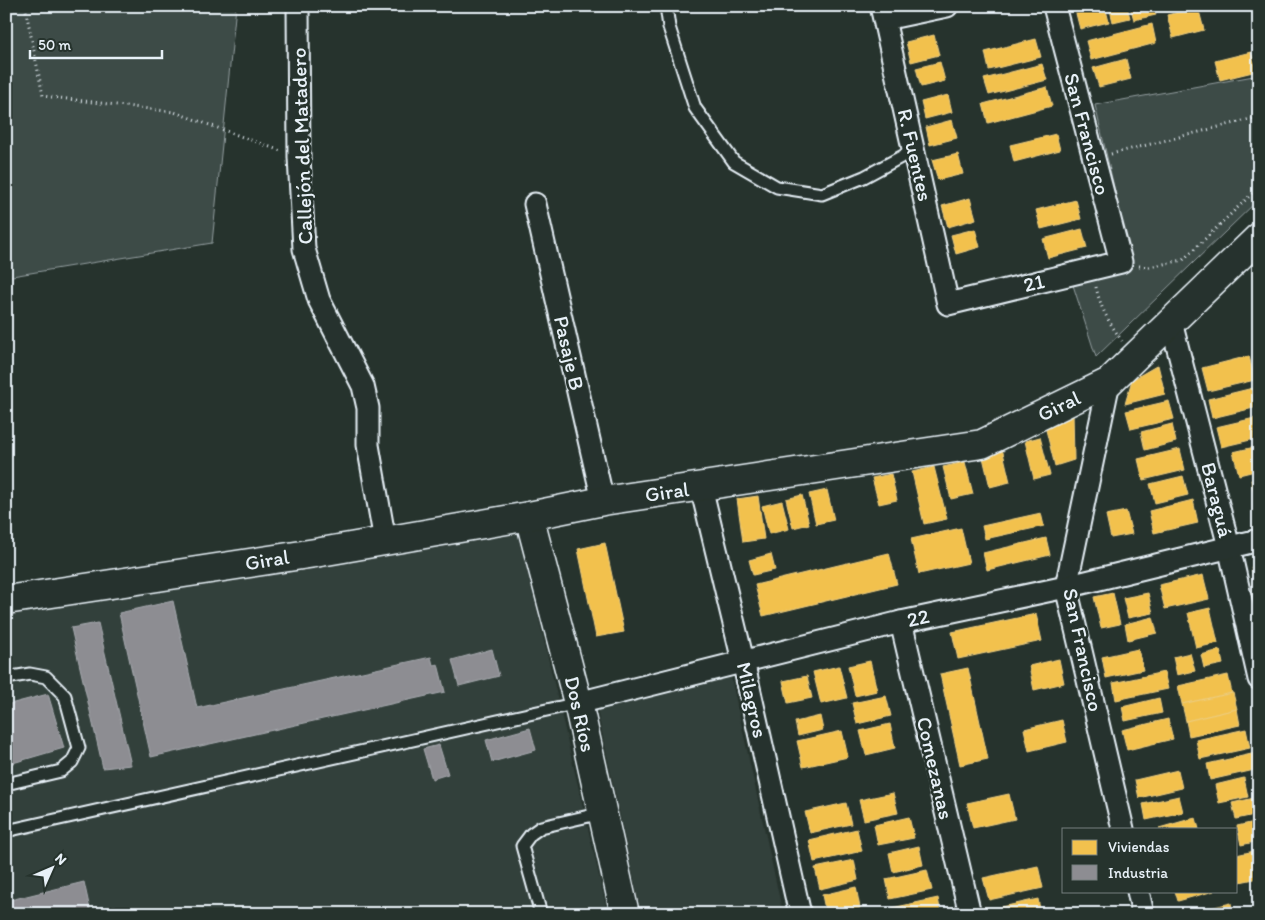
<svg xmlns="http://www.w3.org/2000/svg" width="1265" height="920" viewBox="0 0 1265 920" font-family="Itim,sans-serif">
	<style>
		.built { fill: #333f3a }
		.green { fill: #3e4b47; stroke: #939ea0 }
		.homes { fill: #f2c14e; stroke: #efcf81 }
		.industry { fill: #8d8d92; stroke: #a8abb1 }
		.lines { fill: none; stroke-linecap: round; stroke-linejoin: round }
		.lane-casing { stroke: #e8f1f8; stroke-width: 15 }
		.street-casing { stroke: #e8f1f8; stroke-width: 25 }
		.secondary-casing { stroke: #e8f1f8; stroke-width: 31 }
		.path { stroke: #e8f1f8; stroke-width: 3; stroke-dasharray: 1 4; stroke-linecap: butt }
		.lane { stroke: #26332d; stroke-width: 11 }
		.street { stroke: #26332d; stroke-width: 21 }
		.secondary { stroke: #26332d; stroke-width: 28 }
		.labels { text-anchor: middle; stroke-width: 5; stroke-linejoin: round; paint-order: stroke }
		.street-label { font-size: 21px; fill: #e8f1f8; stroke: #26332d }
	</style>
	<rect width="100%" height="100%" fill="#26332d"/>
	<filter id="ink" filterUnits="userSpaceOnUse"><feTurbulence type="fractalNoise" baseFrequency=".02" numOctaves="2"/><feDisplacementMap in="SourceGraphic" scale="10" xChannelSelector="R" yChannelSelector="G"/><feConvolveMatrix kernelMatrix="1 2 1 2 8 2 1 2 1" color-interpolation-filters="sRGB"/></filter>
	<g filter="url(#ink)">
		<!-- built -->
		<g class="built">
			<path d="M517 525 608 914H6V615Z"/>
			<path d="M729 668 783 914H641L595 700Z"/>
		</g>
		<!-- green -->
		<g class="green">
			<path d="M6 6H236L212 243 6 277Z"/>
			<path d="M1259 75V199L1096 357 1072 282 1132 265 1095 105Z"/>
		</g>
		<!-- homes -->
		<g class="homes">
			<path d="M1074 6H1105L1109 22 1080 29Z"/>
			<path d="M1109 6H1127L1130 18 1113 22Z"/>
			<path d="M1130 6H1153L1156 15 1134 20Z"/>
			<path d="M1198 7 1204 30 1173 38 1167 15Z"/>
			<path d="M1152 24 1156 43 1091 60 1086 41Z"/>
			<path d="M934 35 939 55 911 62 906 42Z"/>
			<path d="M1036 39 1041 57 989 70 985 52Z"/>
			<path d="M1251 52 1257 71 1220 80 1215 61Z"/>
			<path d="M1126 59 1131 79 1099 87 1093 68Z"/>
			<path d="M940 62 945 81 921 87 916 68Z"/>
			<path d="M1042 64 1047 80 989 95 984 79Z"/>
			<path d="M1047 87 1052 106 988 123 983 104Z"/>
			<path d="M948 95 952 112 925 119 921 102Z"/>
			<path d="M952 120 957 138 930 145 926 127Z"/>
			<path d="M1056 134 1060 150 1014 162 1010 145Z"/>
			<path d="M958 154 963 174 938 180 932 160Z"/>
			<path d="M970 198 976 219 948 227 942 206Z"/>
			<path d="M1076 200 1081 219 1041 229 1036 210Z"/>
			<path d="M975 229 980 247 956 254 951 235Z"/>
			<path d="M1082 229 1087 248 1048 258 1043 239Z"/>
			<path d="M1259 270V290L1255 273Z"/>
			<path d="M1249 356 1255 380 1208 391 1202 368Z"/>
			<path d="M1158 365 1165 394 1125 404 1132 380Z"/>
			<path d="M1253 388 1258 407 1212 418 1208 399Z"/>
			<path d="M1169 401 1174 419 1131 429 1126 411Z"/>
			<path d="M1073 411 1074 460 1055 466 1045 426Z"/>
			<path d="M1259 417V438L1221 447 1216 427Z"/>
			<path d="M1172 424 1176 442 1145 450 1141 432Z"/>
			<path d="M1040 437 1050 475 1034 479 1025 441Z"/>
			<path d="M1001 444 1010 482 990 487 981 449Z"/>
			<path d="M1259 446V470L1239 475 1233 452Z"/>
			<path d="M1180 449 1185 470 1143 480 1138 459Z"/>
			<path d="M965 462 973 494 951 499 943 467Z"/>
			<path d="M934 467 947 519 924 524 912 472Z"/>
			<path d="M891 474 897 500 879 504 872 478Z"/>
			<path d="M1183 476 1188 495 1155 503 1150 484Z"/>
			<path d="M1259 478V504L1257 505 1251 480Z"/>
			<path d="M827 490 834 520 816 524 809 494Z"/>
			<path d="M802 495 809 524 793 528 786 499Z"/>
			<path d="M758 496 764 539 743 542 737 499Z"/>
			<path d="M1193 500 1198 523 1154 533 1149 511Z"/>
			<path d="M782 501 789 529 769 534 762 506Z"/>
			<path d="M1126 511 1132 534 1111 538 1106 515Z"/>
			<path d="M1041 513 1044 526 985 539 982 526Z"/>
			<path d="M961 528 969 563 919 574 911 539Z"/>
			<path d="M1046 538 1050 555 987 570 983 553Z"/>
			<path d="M605 543 624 632 596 637 578 549Z"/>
			<path d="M889 553 897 584 763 616 755 585Z"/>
			<path d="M771 554 775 570 753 575 749 560Z"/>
			<path d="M1259 565V589L1257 590 1251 567Z"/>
			<path d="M1203 575 1209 599 1165 609 1159 585Z"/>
			<path d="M1113 593 1120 624 1101 628 1094 597Z"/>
			<path d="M1148 593 1153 613 1128 618 1123 598Z"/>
			<path d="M1210 608 1218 643 1196 648 1188 613Z"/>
			<path d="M1036 614 1042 641 958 659 952 632Z"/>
			<path d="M1153 617 1157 633 1128 640 1125 624Z"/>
			<path d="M1138 649 1143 670 1106 678 1102 657Z"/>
			<path d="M1220 650 1223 664 1204 668 1201 655Z"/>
			<path d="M1190 653 1195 671 1177 675 1173 657Z"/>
			<path d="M1059 659 1064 683 1034 690 1029 666Z"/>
			<path d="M870 661 877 691 855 696 848 666Z"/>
			<path d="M839 666 847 698 821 704 813 672Z"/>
			<path d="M968 668 988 759 960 765 940 674Z"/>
			<path d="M1164 672 1168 689 1116 700 1113 683Z"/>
			<path d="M1228 675 1232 693 1182 704 1178 686Z"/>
			<path d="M807 676 812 698 788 703 783 681Z"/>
			<path d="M1233 693 1237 709 1186 721 1182 704Z"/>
			<path d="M886 696 891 716 857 724 852 703Z"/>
			<path d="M1159 698 1162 713 1125 721 1122 707Z"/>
			<path d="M1237 709 1240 725 1189 736 1186 721Z"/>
			<path d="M820 716 823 730 798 736 795 722Z"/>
			<path d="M1168 719 1173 739 1127 750 1122 730Z"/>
			<path d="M1062 720 1067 742 1029 751 1024 729Z"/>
			<path d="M890 724 895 748 866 755 860 731Z"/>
			<path d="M1246 729 1250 748 1200 759 1196 740Z"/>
			<path d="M842 731 848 757 803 767 797 741Z"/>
			<path d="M1256 753 1259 769 1210 780 1207 764Z"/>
			<path d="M1178 770 1182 788 1139 798 1135 780Z"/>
			<path d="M1244 778 1248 797 1219 803 1215 785Z"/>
			<path d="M893 793 898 813 864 820 859 800Z"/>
			<path d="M1009 794 1015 819 973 828 967 803Z"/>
			<path d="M1179 796 1183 812 1146 820 1143 804Z"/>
			<path d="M1259 797V814L1236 819 1232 803Z"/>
			<path d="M846 803 851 824 810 833 805 812Z"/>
			<path d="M909 817 914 838 878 845 874 825Z"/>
			<path d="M1196 818 1199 829 1159 828 1187 820Z"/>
			<path d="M1259 821V841L1241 845 1237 826Z"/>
			<path d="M857 829 862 851 814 862 809 840Z"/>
			<path d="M919 846 923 865 893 872 889 853Z"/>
			<path d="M1259 850V878L1240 882 1236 867V855Z"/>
			<path d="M854 860 858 880 820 889 815 868Z"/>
			<path d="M1038 866 1043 888 989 900 983 878Z"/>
			<path d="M927 870 932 890 890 899 886 879Z"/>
			<path d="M856 887 860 908 834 914H826L822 895Z"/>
			<path d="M1175 891H1214L1178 901Z"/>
			<path d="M938 898 941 914H894L892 908Z"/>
			<path d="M1038 899 1041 914H994L993 909Z"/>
			<path d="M1231 903 1233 914H1184Z"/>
		</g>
		<!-- industry -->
		<g class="industry">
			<path d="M173 601 197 708 431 657 433 665 438 664 445 692 151 757 119 613Z"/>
			<path d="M98 623 131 765 103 768 71 628Z"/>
			<path d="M492 649 499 676 459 686 452 660Z"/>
			<path d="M48 694 64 748 6 765V705Z"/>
			<path d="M530 728 536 750 492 762 486 740Z"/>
			<path d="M439 745 448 774 432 779 423 749Z"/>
			<path d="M84 882 91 914H6V901Z"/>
		</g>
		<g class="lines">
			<!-- lane casing -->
			<g class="lane-casing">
				<g id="lane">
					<path d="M666 6 669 27 695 108 734 162 777 187 822 194 864 177 914 150"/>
					<path d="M6 678 30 674 46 677 65 696 79 748 72 762 61 771 6 784"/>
					<path d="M6 831 578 703"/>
					<path d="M114 913V914"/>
					<path d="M541 914 522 846 531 834 541 827 602 813"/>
				</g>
			</g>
			<!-- street casing -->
			<g class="street-casing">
				<g id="street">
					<path d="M298 6 299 157 304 249 319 300 363 386 368 408V445L385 541"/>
					<path d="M881 6 948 304 1121 262 1054 6"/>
					<path d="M885 19 947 6"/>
					<path d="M535 204 603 501"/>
					<path d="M1171 322 1229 547 1259 679"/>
					<path d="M1109 382 1066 587 1123 829"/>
					<path d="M701 487 743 661 800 914"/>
					<path d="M901 622 970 914"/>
					<path d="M578 703 901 622 1066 587 1259 540"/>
					<path d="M1138 891 1143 914"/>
				</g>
			</g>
			<!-- secondary casing -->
			<g class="secondary-casing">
				<g id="secondary">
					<path d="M529 516 578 703 625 914"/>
					<path d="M6 600 315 553 529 516 603 501 982 444 1109 382 1259 237"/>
				</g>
			</g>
			<!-- path -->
			<g class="path">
				<path d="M25 6 43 96 174 112 281 151"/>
				<path d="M1111 154 1259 117"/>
				<path d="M1139 266 1149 267 1183 260 1259 187"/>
				<path d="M1096 287C1101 310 1109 322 1122 341"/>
			</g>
			<!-- lane -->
			<use href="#lane" class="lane"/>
			<!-- street -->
			<use href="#street" class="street"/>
			<!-- secondary -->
			<use href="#secondary" class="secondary"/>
		</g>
	</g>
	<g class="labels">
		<!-- street labels -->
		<g class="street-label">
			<text transform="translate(1087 134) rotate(75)" y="7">San Francisco</text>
			<text transform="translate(302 146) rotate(-92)" y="7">Callejón del Matadero</text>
			<text transform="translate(915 155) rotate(77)" y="7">R. Fuentes</text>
			<text transform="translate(1034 283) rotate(-14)" y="7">21</text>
			<text transform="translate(569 353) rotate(77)" y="7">Pasaje B</text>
			<text transform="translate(1059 406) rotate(-26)" y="7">Giral</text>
			<text transform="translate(667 492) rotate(-8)" y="7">Giral</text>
			<text transform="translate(1217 500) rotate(76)" y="7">Baraguá</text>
			<text transform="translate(267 560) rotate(-9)" y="7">Giral</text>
			<text transform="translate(918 618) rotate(-12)" y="7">22</text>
			<text transform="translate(1083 650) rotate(78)" y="7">San Francisco</text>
			<text transform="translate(752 700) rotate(77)" y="7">Milagros</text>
			<text transform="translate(580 714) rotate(77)" y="7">Dos Ríos</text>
			<text transform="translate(935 768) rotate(77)" y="7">Comezanas</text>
		</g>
	</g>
	<!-- margin -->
	<rect width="1265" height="920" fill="none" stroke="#26332d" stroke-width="25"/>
	<rect x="12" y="12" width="1240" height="895" fill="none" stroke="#e8f1f8" stroke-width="2" filter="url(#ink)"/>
	<!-- legend -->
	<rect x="1062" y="828" width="175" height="65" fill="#26332d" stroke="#747f7e"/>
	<rect x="1072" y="840" width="25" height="15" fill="#f2c14e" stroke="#747f7e"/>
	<text x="1108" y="852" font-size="15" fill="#e8f1f8">Viviendas</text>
	<rect x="1072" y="865" width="25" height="15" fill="#8d8d92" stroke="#747f7e"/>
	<text x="1108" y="878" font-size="15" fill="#e8f1f8">Industria</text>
	<!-- north arrow -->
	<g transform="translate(52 868) rotate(45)" stroke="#26332d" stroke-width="4" paint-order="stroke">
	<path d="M0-4L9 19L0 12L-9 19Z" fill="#e8f1f8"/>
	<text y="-8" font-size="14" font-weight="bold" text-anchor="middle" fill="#e8f1f8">N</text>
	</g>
	<!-- scale -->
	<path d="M30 50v8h132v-8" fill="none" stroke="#e8f1f8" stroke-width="2.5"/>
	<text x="38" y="50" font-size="15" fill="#e8f1f8" stroke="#26332d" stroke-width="4" paint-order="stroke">50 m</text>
</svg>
